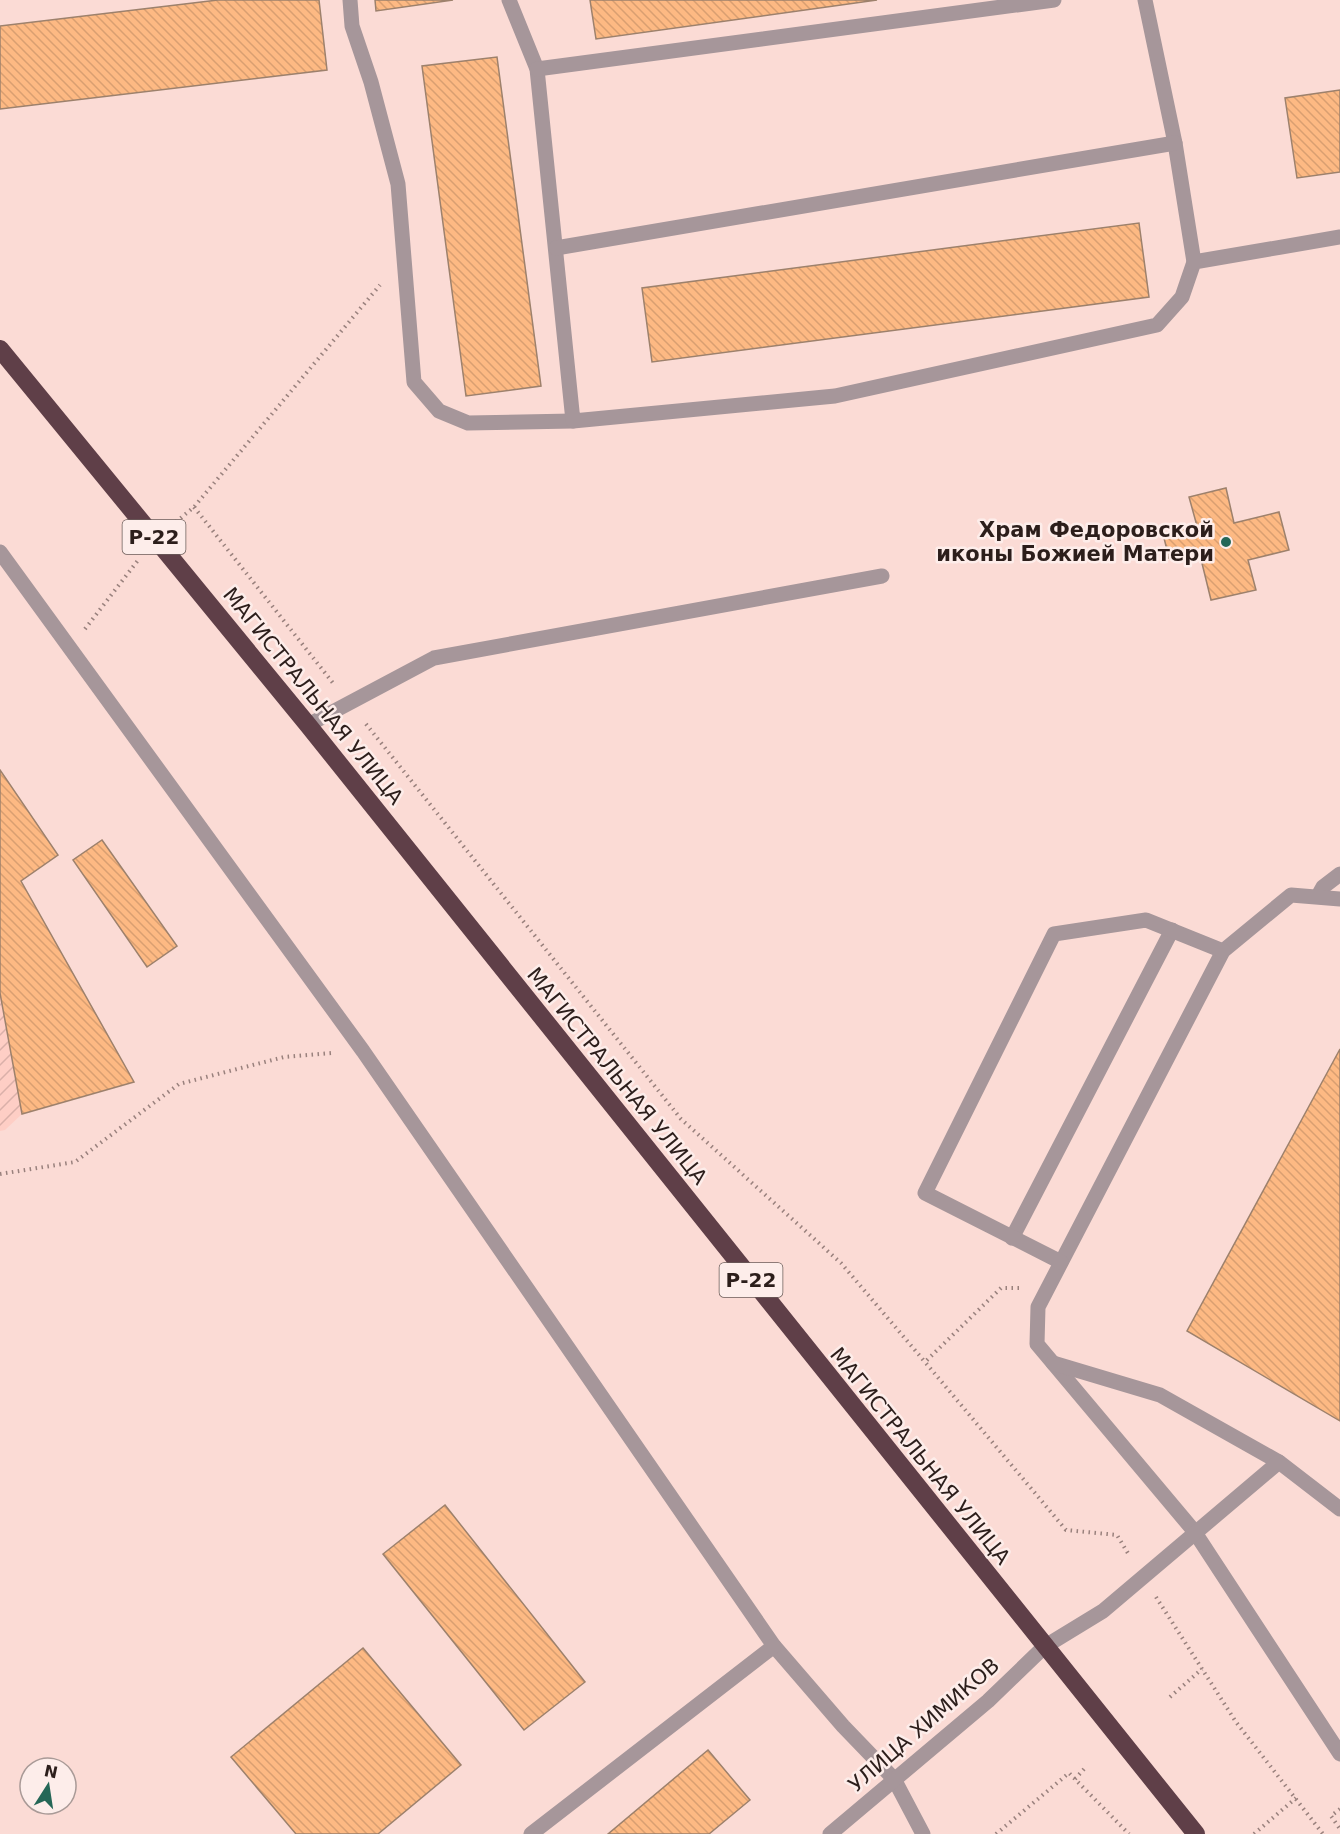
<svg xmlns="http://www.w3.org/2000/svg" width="1340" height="1834" viewBox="0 0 1340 1834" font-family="'DejaVu Sans',sans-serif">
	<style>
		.industrial { fill: url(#industrial-furrows) }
		.building { fill: url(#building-back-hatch); stroke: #9d816c; stroke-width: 1.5 }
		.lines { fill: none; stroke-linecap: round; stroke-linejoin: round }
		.path { stroke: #99817d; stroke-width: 4; stroke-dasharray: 1.5 4.5; stroke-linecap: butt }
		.lane { stroke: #a6969a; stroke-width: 15 }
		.street { stroke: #a6969a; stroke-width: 15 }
		.highway { stroke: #5f3f48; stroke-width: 18 }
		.poi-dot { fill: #256757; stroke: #fdedea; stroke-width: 2 }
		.labels { text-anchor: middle; stroke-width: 5; stroke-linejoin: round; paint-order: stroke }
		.shield { fill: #fdedea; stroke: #6b5c59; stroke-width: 1.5 }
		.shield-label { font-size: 20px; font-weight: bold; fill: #2c1e1b }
		.poi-label { font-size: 21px; font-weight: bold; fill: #2c1e1b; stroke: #fdedea; text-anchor: end }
		.street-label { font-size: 21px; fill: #2c1e1b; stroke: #fdedea }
	</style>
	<defs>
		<pattern id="industrial-furrows" width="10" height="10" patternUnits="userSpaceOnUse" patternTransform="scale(1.5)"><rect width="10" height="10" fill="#fecec5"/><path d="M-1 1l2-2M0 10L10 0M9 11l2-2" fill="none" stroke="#dab0a9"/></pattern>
		<pattern id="building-back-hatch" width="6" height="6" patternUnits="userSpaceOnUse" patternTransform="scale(1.5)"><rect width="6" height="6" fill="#fdb983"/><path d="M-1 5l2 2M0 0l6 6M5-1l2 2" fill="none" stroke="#d99f71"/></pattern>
	</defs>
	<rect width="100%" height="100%" fill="#fbdbd5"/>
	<!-- industrial -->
	<path class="industrial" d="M0 993 22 1114 5 1130 0 1131Z"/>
	<!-- building -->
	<g class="building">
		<path d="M218 0H319L327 70 0 109V26Z"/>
		<path d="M375 0H453L376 11Z"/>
		<path d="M590 0H877L596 39Z"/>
		<path d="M497 57 541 386 466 396 422 66Z"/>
		<path d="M1340 90V172L1297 178 1285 98Z"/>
		<path d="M1139 223 1149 297 652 362 642 288Z"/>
		<path d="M1226 488 1234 523 1279 512 1289 550 1248 560 1256 590 1211 600 1199 551 1169 558 1163 534 1197 526 1189 497Z"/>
		<path d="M0 770 58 855 21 881 134 1082 22 1114 0 993Z"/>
		<path d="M102 840 177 946 147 967 73 860Z"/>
		<path d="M1340 1049V1421L1187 1331Z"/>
		<path d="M445 1505 585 1682 524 1730 383 1554Z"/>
		<path d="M363 1648 461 1765 378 1834H296L231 1757Z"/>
		<path d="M708 1750 750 1800 709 1834H608Z"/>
	</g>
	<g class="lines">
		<!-- path -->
		<g class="path">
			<path d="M194 507 333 683"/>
			<path d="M176 522 194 507 380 285"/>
			<path d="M85 629 139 559"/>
			<path d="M366 724 681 1119 841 1263 925 1362"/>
			<path d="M0 1174 75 1162 179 1084 284 1057 332 1053"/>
			<path d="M1019 1288H1001L925 1362 1066 1530 1117 1535 1129 1555"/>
			<path d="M1156 1597 1236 1722 1323 1834"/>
			<path d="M1170 1697 1202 1669"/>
			<path d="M1075 1779 1084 1769"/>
			<path d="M1340 1809 1331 1816 1340 1829"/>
			<path d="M996 1834 1069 1773 1129 1834"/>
			<path d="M1254 1834 1296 1798"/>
		</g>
		<!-- lane -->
		<g class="lane">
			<path d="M350 0 352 26 371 82 398 184 414 382 439 411 468 423 573 421"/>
			<path d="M509 0 537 69 573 421 835 396 1157 325 1182 297 1194 262 1340 237"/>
			<path d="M1145 0 1175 143 1194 262"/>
			<path d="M537 69 1054 0"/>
			<path d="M556 248 1175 143"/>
			<path d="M0 552 363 1051 774 1646 843 1726 894 1779"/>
			<path d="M308 725 434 658 882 576"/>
			<path d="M1318 896 1323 887 1340 874"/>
			<path d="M1340 899 1291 895 1223 951 1038 1307 1037 1344 1194 1531 1340 1754"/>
			<path d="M1012 1238 1172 930"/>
			<path d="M1061 1262 925 1193 1054 934 1146 920 1223 951"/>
			<path d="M1053 1363 1160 1395 1279 1462"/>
			<path d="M1044 1647 1103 1611 1279 1462 1340 1509"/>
			<path d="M531 1834 774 1646"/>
		</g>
		<!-- street -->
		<g class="street">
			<path d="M894 1779 923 1834"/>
			<path d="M830 1834 988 1701 1044 1647"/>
		</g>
		<!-- highway -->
		<path class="highway" d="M0 349 308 725 1196 1834"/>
	</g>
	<!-- markers -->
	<circle class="poi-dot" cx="1226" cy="542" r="6"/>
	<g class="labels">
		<!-- shield labels -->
		<g class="shield">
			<rect x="122.5" y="520" width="63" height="34" rx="4.5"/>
			<rect x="719.5" y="1263" width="63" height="34" rx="4.5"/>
		</g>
		<g class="shield-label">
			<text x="154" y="544">Р-22</text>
			<text x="751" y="1287">Р-22</text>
		</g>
		<!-- poi labels -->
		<g class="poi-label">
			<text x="1214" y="537">Храм Федоровской<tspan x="1214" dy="24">иконы Божией Матери</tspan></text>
		</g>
		<!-- street labels -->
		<g class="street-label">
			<text transform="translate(313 696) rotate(51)" y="7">МАГИСТРАЛЬНАЯ УЛИЦА</text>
			<text transform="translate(617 1076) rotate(51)" y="7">МАГИСТРАЛЬНАЯ УЛИЦА</text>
			<text transform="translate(920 1456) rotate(51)" y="7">МАГИСТРАЛЬНАЯ УЛИЦА</text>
			<text transform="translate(924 1725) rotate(-41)" y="7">УЛИЦА ХИМИКОВ</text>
		</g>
	</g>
	<!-- north arrow -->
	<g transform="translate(48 1786) rotate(12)"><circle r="28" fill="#fdedea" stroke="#a99a97" stroke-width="1.5"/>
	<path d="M0-4.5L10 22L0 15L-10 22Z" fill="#256757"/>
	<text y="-9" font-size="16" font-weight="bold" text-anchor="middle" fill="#2c1e1b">N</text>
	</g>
</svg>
